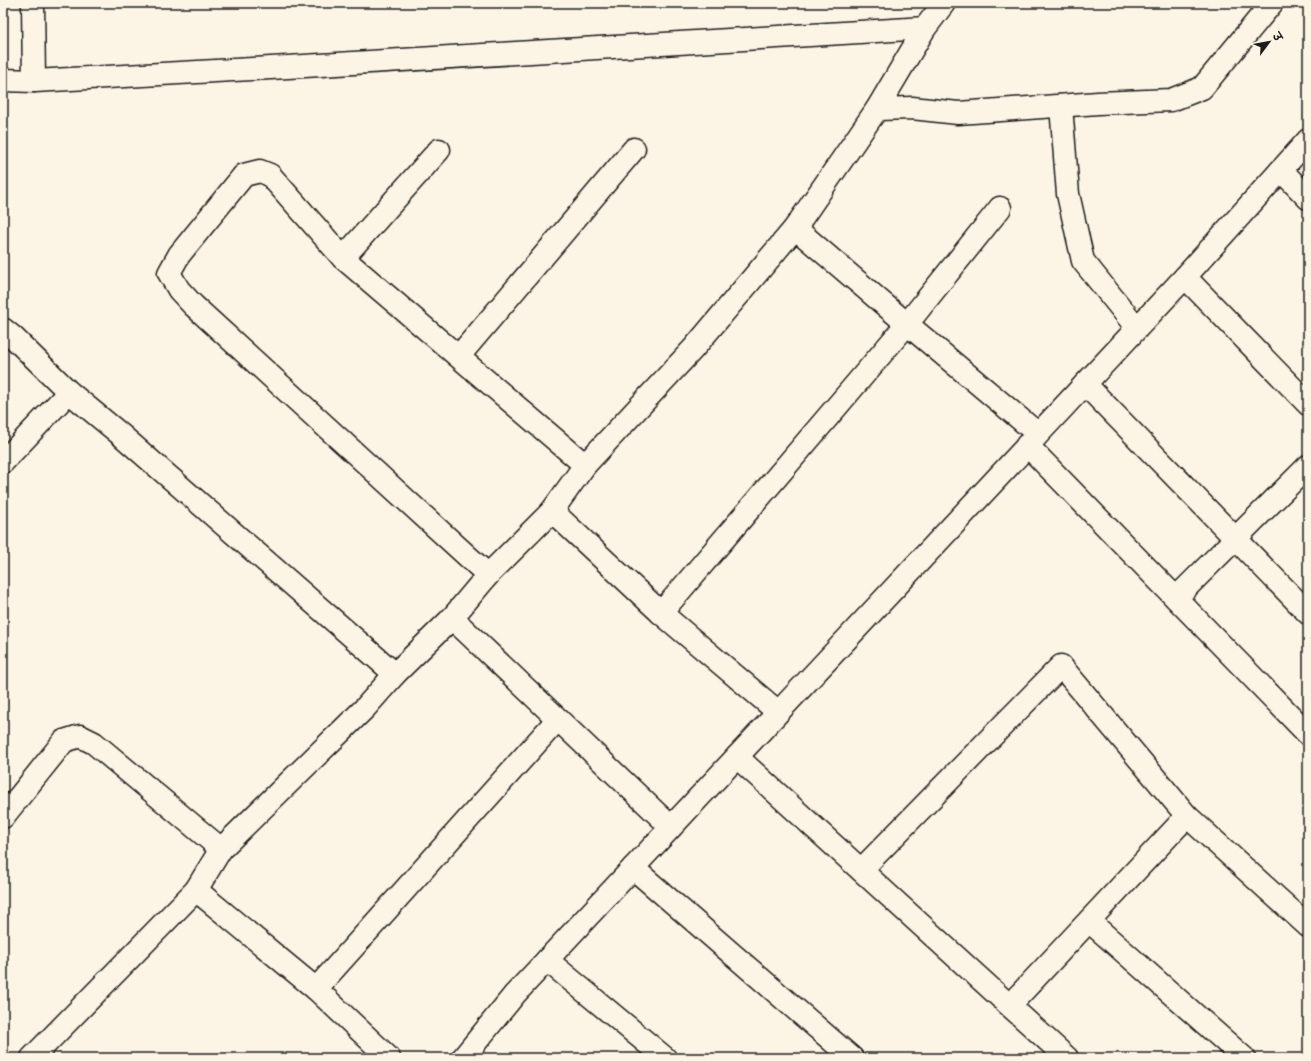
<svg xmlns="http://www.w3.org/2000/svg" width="1311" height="1061" viewBox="0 0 1311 1061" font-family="'Shantell Sans','Playpen Sans Deva',sans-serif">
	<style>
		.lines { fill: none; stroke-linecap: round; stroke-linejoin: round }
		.minor-casing { stroke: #1c1c1c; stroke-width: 25 }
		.minor { stroke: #fcf5e5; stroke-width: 22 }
	</style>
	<rect width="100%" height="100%" fill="#fcf5e5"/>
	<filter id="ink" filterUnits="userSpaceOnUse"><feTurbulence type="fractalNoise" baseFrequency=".025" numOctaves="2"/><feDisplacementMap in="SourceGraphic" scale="8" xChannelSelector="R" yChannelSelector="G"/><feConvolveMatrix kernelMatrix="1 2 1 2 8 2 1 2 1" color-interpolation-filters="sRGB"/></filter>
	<g filter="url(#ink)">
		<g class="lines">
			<!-- minor casing -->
			<g class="minor-casing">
				<g id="minor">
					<path d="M33 3 34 81"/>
					<path d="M3 80 34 81 288 67 925 28"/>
					<path d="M1061 106 1068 194 1083 261 1137 328"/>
					<path d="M877 109 912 108 958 113 1098 103 1171 100 1202 88 1272 3"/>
					<path d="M1281 170 1308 198"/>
					<path d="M795 228 907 324 1038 434"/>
					<path d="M343 258 439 150"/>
					<path d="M1185 277 1308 404"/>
					<path d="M3 329 13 337 69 392 120 434 395 674"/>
					<path d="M459 356 634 149"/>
					<path d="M1085 384 1308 613"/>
					<path d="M1027 445 1308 734"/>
					<path d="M3 462 69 392"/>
					<path d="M552 511 661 613 778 712"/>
					<path d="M488 575 193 305 179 290 169 273 179 255 244 175 260 171 270 175 343 258 585 465"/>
					<path d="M1176 598 1308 466"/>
					<path d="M661 613 907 324 1000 208"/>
					<path d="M452 618 671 827"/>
					<path d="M737 757 1067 1058"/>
					<path d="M3 817 64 741 80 736 94 743 221 849"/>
					<path d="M633 868 852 1058"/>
					<path d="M861 870 1061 666 1187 816 1308 926"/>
					<path d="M196 890 316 989 389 1058"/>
					<path d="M1089 921 1244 1058"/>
					<path d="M547 960 665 1058"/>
					<path d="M316 989 557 720"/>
					<path d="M1010 1005 1187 816"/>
					<path d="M32 1058 196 890 221 849 365 708 395 674 452 618 488 575 552 511 585 465 693 349 795 228 877 109 925 28 944 3"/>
					<path d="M463 1058 515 994 547 960 1185 277 1308 140"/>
				</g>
			</g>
			<!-- minor -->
			<use href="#minor" class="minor"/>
		</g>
	</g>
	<!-- margin -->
	<rect width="1311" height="1061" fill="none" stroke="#fcf5e5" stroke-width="16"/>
	<rect x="8" y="8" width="1295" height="1045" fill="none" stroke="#1c1c1c" stroke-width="1.5" filter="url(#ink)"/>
	<!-- north arrow -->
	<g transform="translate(1269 42) rotate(58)" stroke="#fcf5e5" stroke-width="3" paint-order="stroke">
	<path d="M0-3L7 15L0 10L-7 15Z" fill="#1c1c1c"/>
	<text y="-6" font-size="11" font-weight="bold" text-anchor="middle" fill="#1c1c1c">उ</text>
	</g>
</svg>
